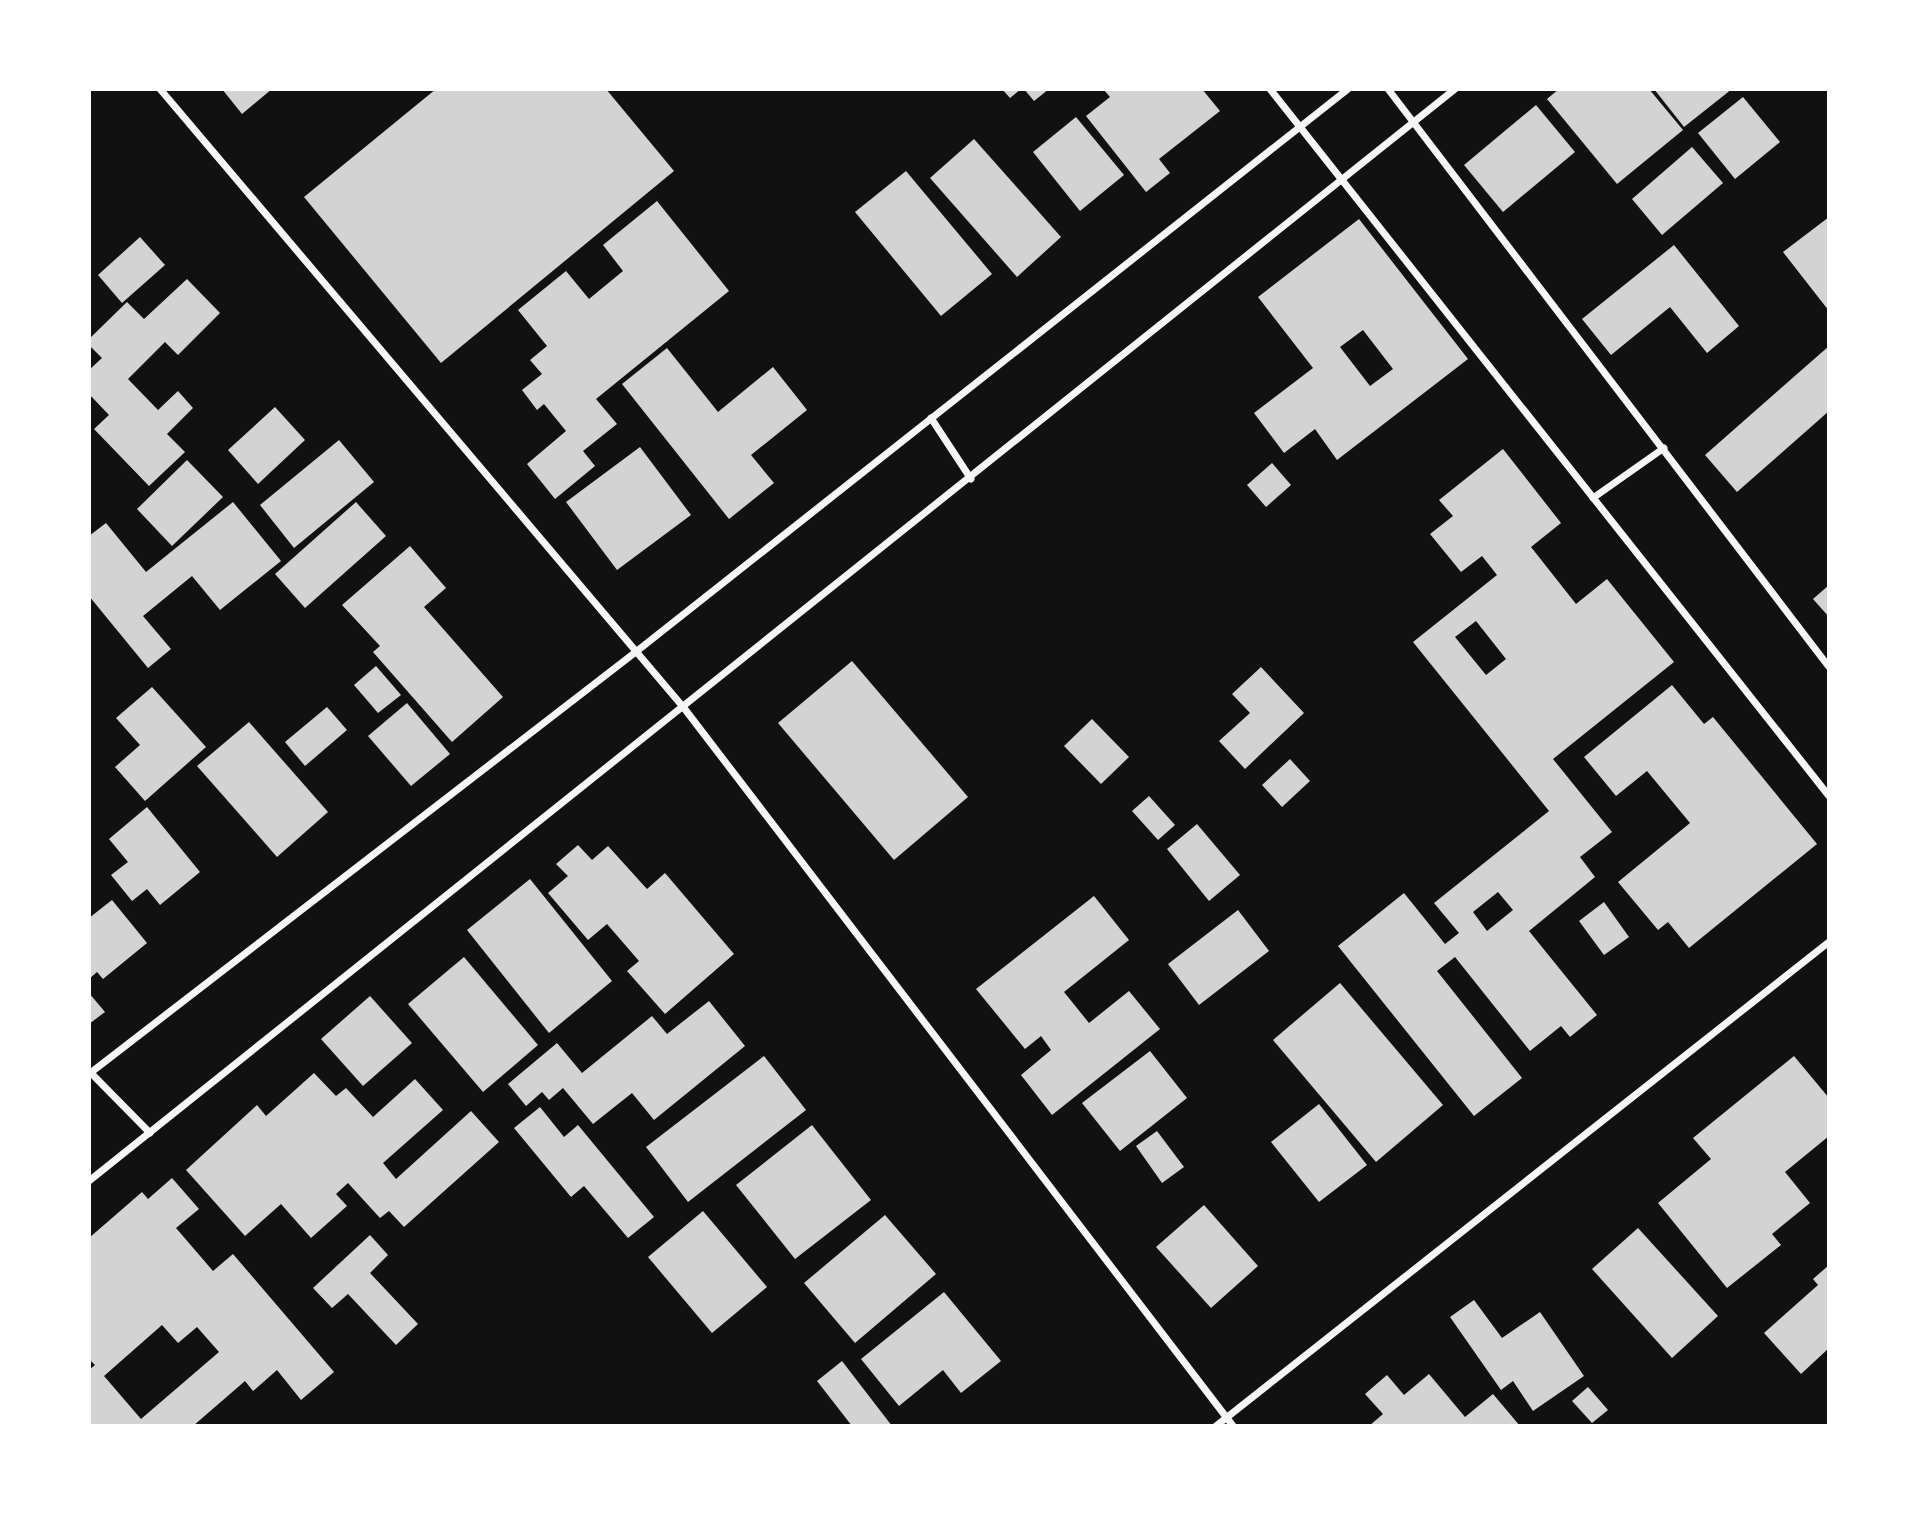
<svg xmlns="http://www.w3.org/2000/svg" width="1918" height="1515" viewBox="0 0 1918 1515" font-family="Overpass,sans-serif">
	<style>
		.building { fill: #d3d3d3; fill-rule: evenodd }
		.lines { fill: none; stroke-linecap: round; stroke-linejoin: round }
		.minor { stroke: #f5f5f5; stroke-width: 7 }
	</style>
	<rect width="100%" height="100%" fill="#111"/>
	<!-- building -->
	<g class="building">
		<path d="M222 89H272L242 114Z"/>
		<path d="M436 89H606L674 171 441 363 304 197Z"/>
		<path d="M1002 89H1021L1010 98Z"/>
		<path d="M1024 89H1049L1034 101Z"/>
		<path d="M1103 89H1202L1220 111 1159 159 1170 173 1146 192 1086 116 1110 97Z"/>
		<path d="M1559 89H1649L1683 130 1617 184 1547 99Z"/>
		<path d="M1654 89H1732L1684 127Z"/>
		<path d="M1743 97 1780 142 1735 179 1698 133Z"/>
		<path d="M1536 105 1575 152 1503 212 1464 165Z"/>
		<path d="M1076 117 1124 175 1080 211 1033 152Z"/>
		<path d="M974 139 1061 237 1017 277 930 178Z"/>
		<path d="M1692 147 1723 183 1662 235 1632 199Z"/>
		<path d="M906 171 992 274 941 316 855 212Z"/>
		<path d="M657 201 729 291 596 399 617 424 583 451 595 466 555 499 527 464 566 431 544 404 537 410 522 390 542 374 530 360 547 346 518 310 566 271 589 299 623 271 603 245Z"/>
		<path d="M1829 217V311L1783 252Z"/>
		<path d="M1359 219 1468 359 1337 460 1315 429 1284 453 1254 413 1313 368 1258 297ZM1363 330 1393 369 1370 386 1340 347Z"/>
		<path d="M140 237 165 265 122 303 98 275Z"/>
		<path d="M1674 245 1739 326 1707 353 1670 307 1611 355 1582 319Z"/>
		<path d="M187 279 220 313 178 355 165 342 128 379 158 410 178 391 193 408 167 434 185 452 149 486 94 429 109 415 89 394V370L102 358 89 345V339L127 302 144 319Z"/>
		<path d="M1829 346V411L1737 492 1705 455Z"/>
		<path d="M667 348 718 412 773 367 807 410 751 455 774 483 729 519 622 384Z"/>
		<path d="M275 407 305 440 258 484 228 450Z"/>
		<path d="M339 440 374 482 294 548 260 505Z"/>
		<path d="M640 447 691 515 617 570 566 502Z"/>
		<path d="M1503 449 1561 523 1531 547 1576 604 1607 579 1674 662 1553 759 1612 832 1580 857 1595 877 1529 931 1597 1015 1570 1037 1561 1026 1530 1051 1455 957 1437 971 1522 1078 1474 1116 1338 946 1404 893 1445 944 1459 933 1434 903 1549 811 1413 642 1497 575 1482 556 1461 572 1430 534 1453 516 1439 500ZM1476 621 1506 659 1486 675 1455 637ZM1498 892 1513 910 1487 931 1473 912Z"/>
		<path d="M187 460 223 497 172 546 137 509Z"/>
		<path d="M1272 463 1291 485 1266 507 1247 485Z"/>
		<path d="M233 502 281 561 220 610 192 576 143 616 171 649 148 668 89 596V536L106 523 146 572Z"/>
		<path d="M356 502 386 536 305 608 275 574Z"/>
		<path d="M410 546 446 588 424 607 503 697 452 742 373 652 380 646 342 605Z"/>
		<path d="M1829 585V617L1813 599Z"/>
		<path d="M852 661 968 797 894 860 778 723Z"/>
		<path d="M376 666 401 695 378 713 354 685Z"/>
		<path d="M1261 667 1304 713 1245 769 1219 741 1250 713 1232 694Z"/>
		<path d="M1672 685 1704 724 1713 717 1817 844 1689 948 1668 922 1658 930 1618 882 1690 823 1647 771 1616 796 1584 757Z"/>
		<path d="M152 687 206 747 145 801 115 767 140 745 116 718Z"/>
		<path d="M407 703 450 754 411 786 368 736Z"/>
		<path d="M327 707 347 730 305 766 285 742Z"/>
		<path d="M1092 719 1129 757 1101 784 1064 746Z"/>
		<path d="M249 722 328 812 277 857 197 766Z"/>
		<path d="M1290 759 1310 781 1282 807 1262 785Z"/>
		<path d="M1149 796 1175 825 1158 840 1132 811Z"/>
		<path d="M147 807 200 872 160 905 147 889 132 901 111 875 128 862 109 839Z"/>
		<path d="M1197 824 1240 875 1209 901 1167 849Z"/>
		<path d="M578 845 592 860 608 846 647 889 665 873 734 954 665 1014 627 971 639 961 607 924 588 940 548 893 568 876 556 864Z"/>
		<path d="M530 879 612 981 549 1033 467 930Z"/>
		<path d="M1094 896 1129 940 1064 992 1089 1023 1129 991 1160 1029 1052 1115 1021 1075 1051 1050 1041 1036 1025 1049 976 989Z"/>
		<path d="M112 900 147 943 103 979 97 972 89 979V918Z"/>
		<path d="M1604 902 1629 937 1604 955 1579 921Z"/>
		<path d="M1238 910 1269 951 1199 1005 1168 964Z"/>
		<path d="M464 957 538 1045 483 1092 408 1004Z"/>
		<path d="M1340 983 1443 1105 1376 1162 1273 1040Z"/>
		<path d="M89 993 105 1012 89 1024Z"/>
		<path d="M370 996 412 1043 363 1086 321 1039Z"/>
		<path d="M709 1001 745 1046 654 1120 632 1093 593 1124 563 1088 549 1100 542 1092 526 1106 508 1084 557 1043 582 1073 652 1016 667 1034Z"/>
		<path d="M1150 1051 1187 1098 1120 1151 1082 1103Z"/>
		<path d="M764 1056 806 1110 688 1202 646 1147Z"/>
		<path d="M1794 1056 1829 1098V1136L1785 1172 1810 1203 1772 1234 1781 1245 1727 1288 1658 1203 1711 1159 1693 1138Z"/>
		<path d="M314 1073 336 1096 346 1088 373 1117 415 1079 443 1110 383 1163 396 1179 471 1111 499 1142 404 1227 389 1211 380 1218 348 1183 336 1194 347 1206 311 1238 281 1204 245 1236 186 1170 257 1105 266 1116Z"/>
		<path d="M1319 1104 1367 1165 1319 1202 1271 1142Z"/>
		<path d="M540 1107 564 1137 578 1125 654 1217 628 1238 584 1186 571 1197 514 1128Z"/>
		<path d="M812 1125 871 1200 795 1259 736 1185Z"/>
		<path d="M1157 1131 1184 1167 1162 1183 1136 1146Z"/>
		<path d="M172 1178 199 1209 176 1228 213 1271 233 1254 334 1372 301 1400 277 1370 253 1391 245 1381 193 1426H89V1370L95 1365 89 1359V1238L142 1192 148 1199ZM162 1325 178 1343 197 1327 219 1352 141 1419 104 1376Z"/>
		<path d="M1204 1205 1258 1266 1211 1308 1156 1247Z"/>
		<path d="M703 1211 767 1287 712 1333 648 1257Z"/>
		<path d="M885 1215 936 1274 855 1343 804 1283Z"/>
		<path d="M1638 1228 1718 1316 1672 1358 1592 1269Z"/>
		<path d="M370 1235 388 1255 370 1273 418 1324 396 1345 348 1294 332 1308 313 1288Z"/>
		<path d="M1829 1265V1348L1801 1374 1764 1333 1818 1285 1813 1279Z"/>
		<path d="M944 1292 1001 1361 961 1393 943 1370 899 1406 861 1359Z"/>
		<path d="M1474 1300 1502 1338 1540 1312 1584 1376 1533 1411 1513 1381 1501 1390 1450 1317Z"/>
		<path d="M842 1361 892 1426H852L817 1381Z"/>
		<path d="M1429 1374 1465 1417 1493 1394 1520 1426H1369L1383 1414 1365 1394 1387 1375 1404 1395Z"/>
		<path d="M1588 1387 1608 1410 1592 1423 1572 1401Z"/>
	</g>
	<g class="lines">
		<!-- minor -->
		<g class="minor">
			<path d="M160 89 684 708 1233 1426"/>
			<path d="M1270 89 1829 796"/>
			<path d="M1388 89 1829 667"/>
			<path d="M931 418 971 479"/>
			<path d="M1593 498 1664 448"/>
			<path d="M91 1073 150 1133"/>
			<path d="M89 1074 637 651 1348 89"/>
			<path d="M89 1181 1455 89"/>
			<path d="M1216 1426 1829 942"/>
		</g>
	</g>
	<!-- border -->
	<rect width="1918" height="1515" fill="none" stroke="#ffffff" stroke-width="182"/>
</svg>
